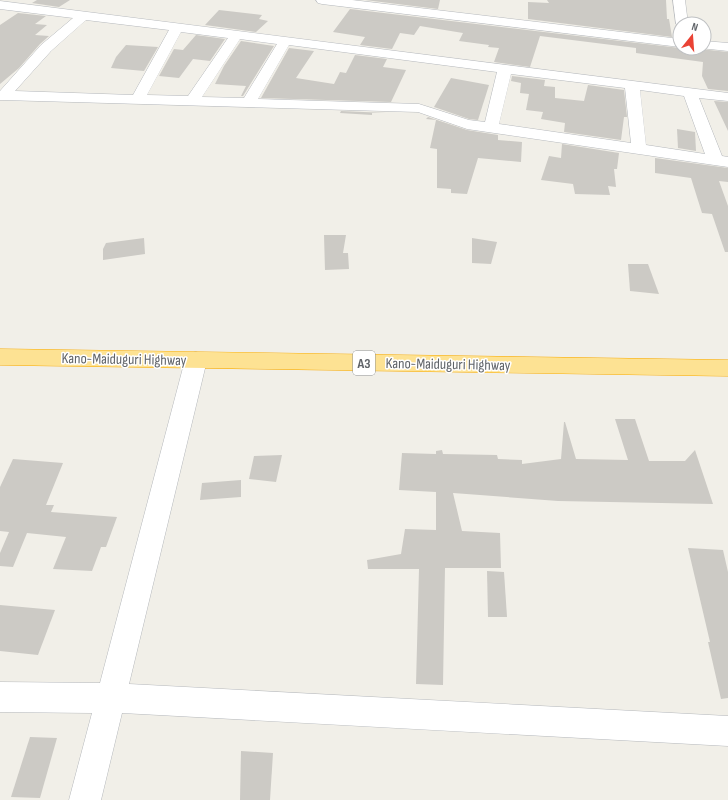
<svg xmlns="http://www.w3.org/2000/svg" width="728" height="800" viewBox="0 0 728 800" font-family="'Sofia Sans Condensed',sans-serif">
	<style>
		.building { fill: #cccac5 }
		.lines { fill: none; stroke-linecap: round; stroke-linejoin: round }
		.street-casing { stroke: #b5b8bc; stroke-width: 1 }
		.highway-casing { stroke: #f9ab00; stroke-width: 1 }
		.street { fill: #fff; fill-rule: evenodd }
		.highway { fill: #fde293; fill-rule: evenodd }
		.labels { text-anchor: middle; stroke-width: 3; stroke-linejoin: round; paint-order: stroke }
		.shield { fill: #fff; stroke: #8f9295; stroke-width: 1 }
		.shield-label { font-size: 14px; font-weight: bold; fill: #5f6368 }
		.street-label { font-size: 15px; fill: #5f6368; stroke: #fff }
	</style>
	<rect width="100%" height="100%" fill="#f1efe8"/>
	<!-- building -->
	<g class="building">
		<path d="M37 0H70L59 7 32 3Z"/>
		<path d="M365 0H440L438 9Z"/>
		<path d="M547 0H666L667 19H669L672 37 528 19V2L549 3Z"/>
		<path d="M350 9 680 48H699L700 49 728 52V91L708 89 702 76 703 62 636 53V48L540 36 530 67 494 62 499 48 488 47 489 45 459 41 463 33 420 26 414 35 400 33 392 49 360 45 365 37 333 32Z"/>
		<path d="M219 10 262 15 259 19 268 21 256 32 205 25Z"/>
		<path d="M18 13 46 16 35 24 47 25 35 35 49 36 40 44 19 68 0 84V25Z"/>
		<path d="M196 35 225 39 210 61 193 59 179 78 159 76 174 49 183 50Z"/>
		<path d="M241 41 274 46 243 96H241L246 86 215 84 224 66Z"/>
		<path d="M126 45 158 47 144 71 111 68 116 57Z"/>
		<path d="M289 48 314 51 296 78 334 84 340 72 346 73 355 55 387 59 383 67 406 70 391 102 261 98Z"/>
		<path d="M512 76 545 80 544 86 555 87V98L584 101 588 85 624 90 627 117H624L621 140 564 132 565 123 541 119 543 112 526 110 529 94 520 93 521 83 511 81Z"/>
		<path d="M451 78 489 85 478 120 469 119 434 107Z"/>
		<path d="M714 101 728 102V131Z"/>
		<path d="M341 111 386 113H372V115L340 113Z"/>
		<path d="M428 117 467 130 498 135V140L522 142 521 162 478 158 467 194 451 193V189L437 188V149L430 148 436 120 426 119Z"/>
		<path d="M677 129 695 132 696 151 678 148Z"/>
		<path d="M562 144 619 153 617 169H614L616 187 608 186 610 195 575 194 573 184 541 180 549 156 561 158Z"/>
		<path d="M655 158 728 168V182L719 181 728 206V252H725L712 214 702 213 691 178 655 173Z"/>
		<path d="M324 235H346L343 253H348L349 269 325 270Z"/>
		<path d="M144 238 145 254 103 260V249L106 243Z"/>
		<path d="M472 238 497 242 491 264 472 263Z"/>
		<path d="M628 264H648L659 294 630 291Z"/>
		<path d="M615 419H635L649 461H685L695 450 713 504 558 501 453 493 462 531 500 533 501 568H445L443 685 416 684 419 569H368L367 560 401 554 405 529 436 530V492L399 490 402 453 436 454V451L442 450 443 454 497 455 498 459 522 460V464L561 459 564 422H565L576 459 628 460Z"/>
		<path d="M282 455 276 482 249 479 254 456Z"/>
		<path d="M13 459 63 463 46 505H54L51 512 117 517 106 547H101L92 571 53 569 66 537 27 533 13 567 0 566V553L9 532 0 531V487Z"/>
		<path d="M241 480V497L200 500 202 483Z"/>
		<path d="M688 548 723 550 728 572V698L721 699 708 642H710Z"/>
		<path d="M487 571 504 572 507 617H488Z"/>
		<path d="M0 605 55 610 38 655 0 651Z"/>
		<path d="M30 737 57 738 40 798 11 797Z"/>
		<path d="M241 751 273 753 270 800H240Z"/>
	</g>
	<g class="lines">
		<!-- street casing -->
		<g class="street-casing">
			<g id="street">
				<path d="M316 0H352L680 39V47L322 4 318 3Z"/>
				<path d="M673 0H685L688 24H680V27L676 24Z"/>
				<path d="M0 1 728 93V101L699 98 722 156 728 157V167L467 129 418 112 3 100H0V91L41 45 73 18 0 9ZM86 20 169 30 133 95 15 91 51 51ZM181 32 228 38 188 96 147 95ZM240 39 277 44 244 98 202 97ZM289 45 497 72 485 122 469 120 419 104 258 99ZM511 74 625 88 631 143 499 124ZM640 90 684 96 705 154 646 145Z"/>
				<path d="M704 41 728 43V51L700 48H704Z"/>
				<path d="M196 352 203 354 207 360 129 684 728 716V746L122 713 101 800H69L92 713 0 712V682L100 683 185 360 189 354Z"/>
			</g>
		</g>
		<!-- highway casing -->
		<g class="highway-casing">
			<path id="highway" d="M0 349 728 360V376L0 365Z"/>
		</g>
		<!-- street -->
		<use href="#street" class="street"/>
		<!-- highway -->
		<use href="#highway" class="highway"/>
	</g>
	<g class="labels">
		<!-- shield labels -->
		<rect class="shield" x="353" y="351" width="22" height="24" rx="3"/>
		<g class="shield-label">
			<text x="364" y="368">A3</text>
		</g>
		<!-- street labels -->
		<g class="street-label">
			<text transform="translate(124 359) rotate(1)" y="5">Kano-Maiduguri Highway</text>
			<text transform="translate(448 364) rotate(1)" y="5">Kano-Maiduguri Highway</text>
		</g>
	</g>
	<!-- north arrow -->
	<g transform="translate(692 36) rotate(17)"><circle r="19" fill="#ffffff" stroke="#bfc1c3"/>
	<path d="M0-3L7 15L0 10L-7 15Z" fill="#ea4335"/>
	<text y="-6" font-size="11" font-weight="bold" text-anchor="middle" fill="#5f6368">N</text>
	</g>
</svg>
